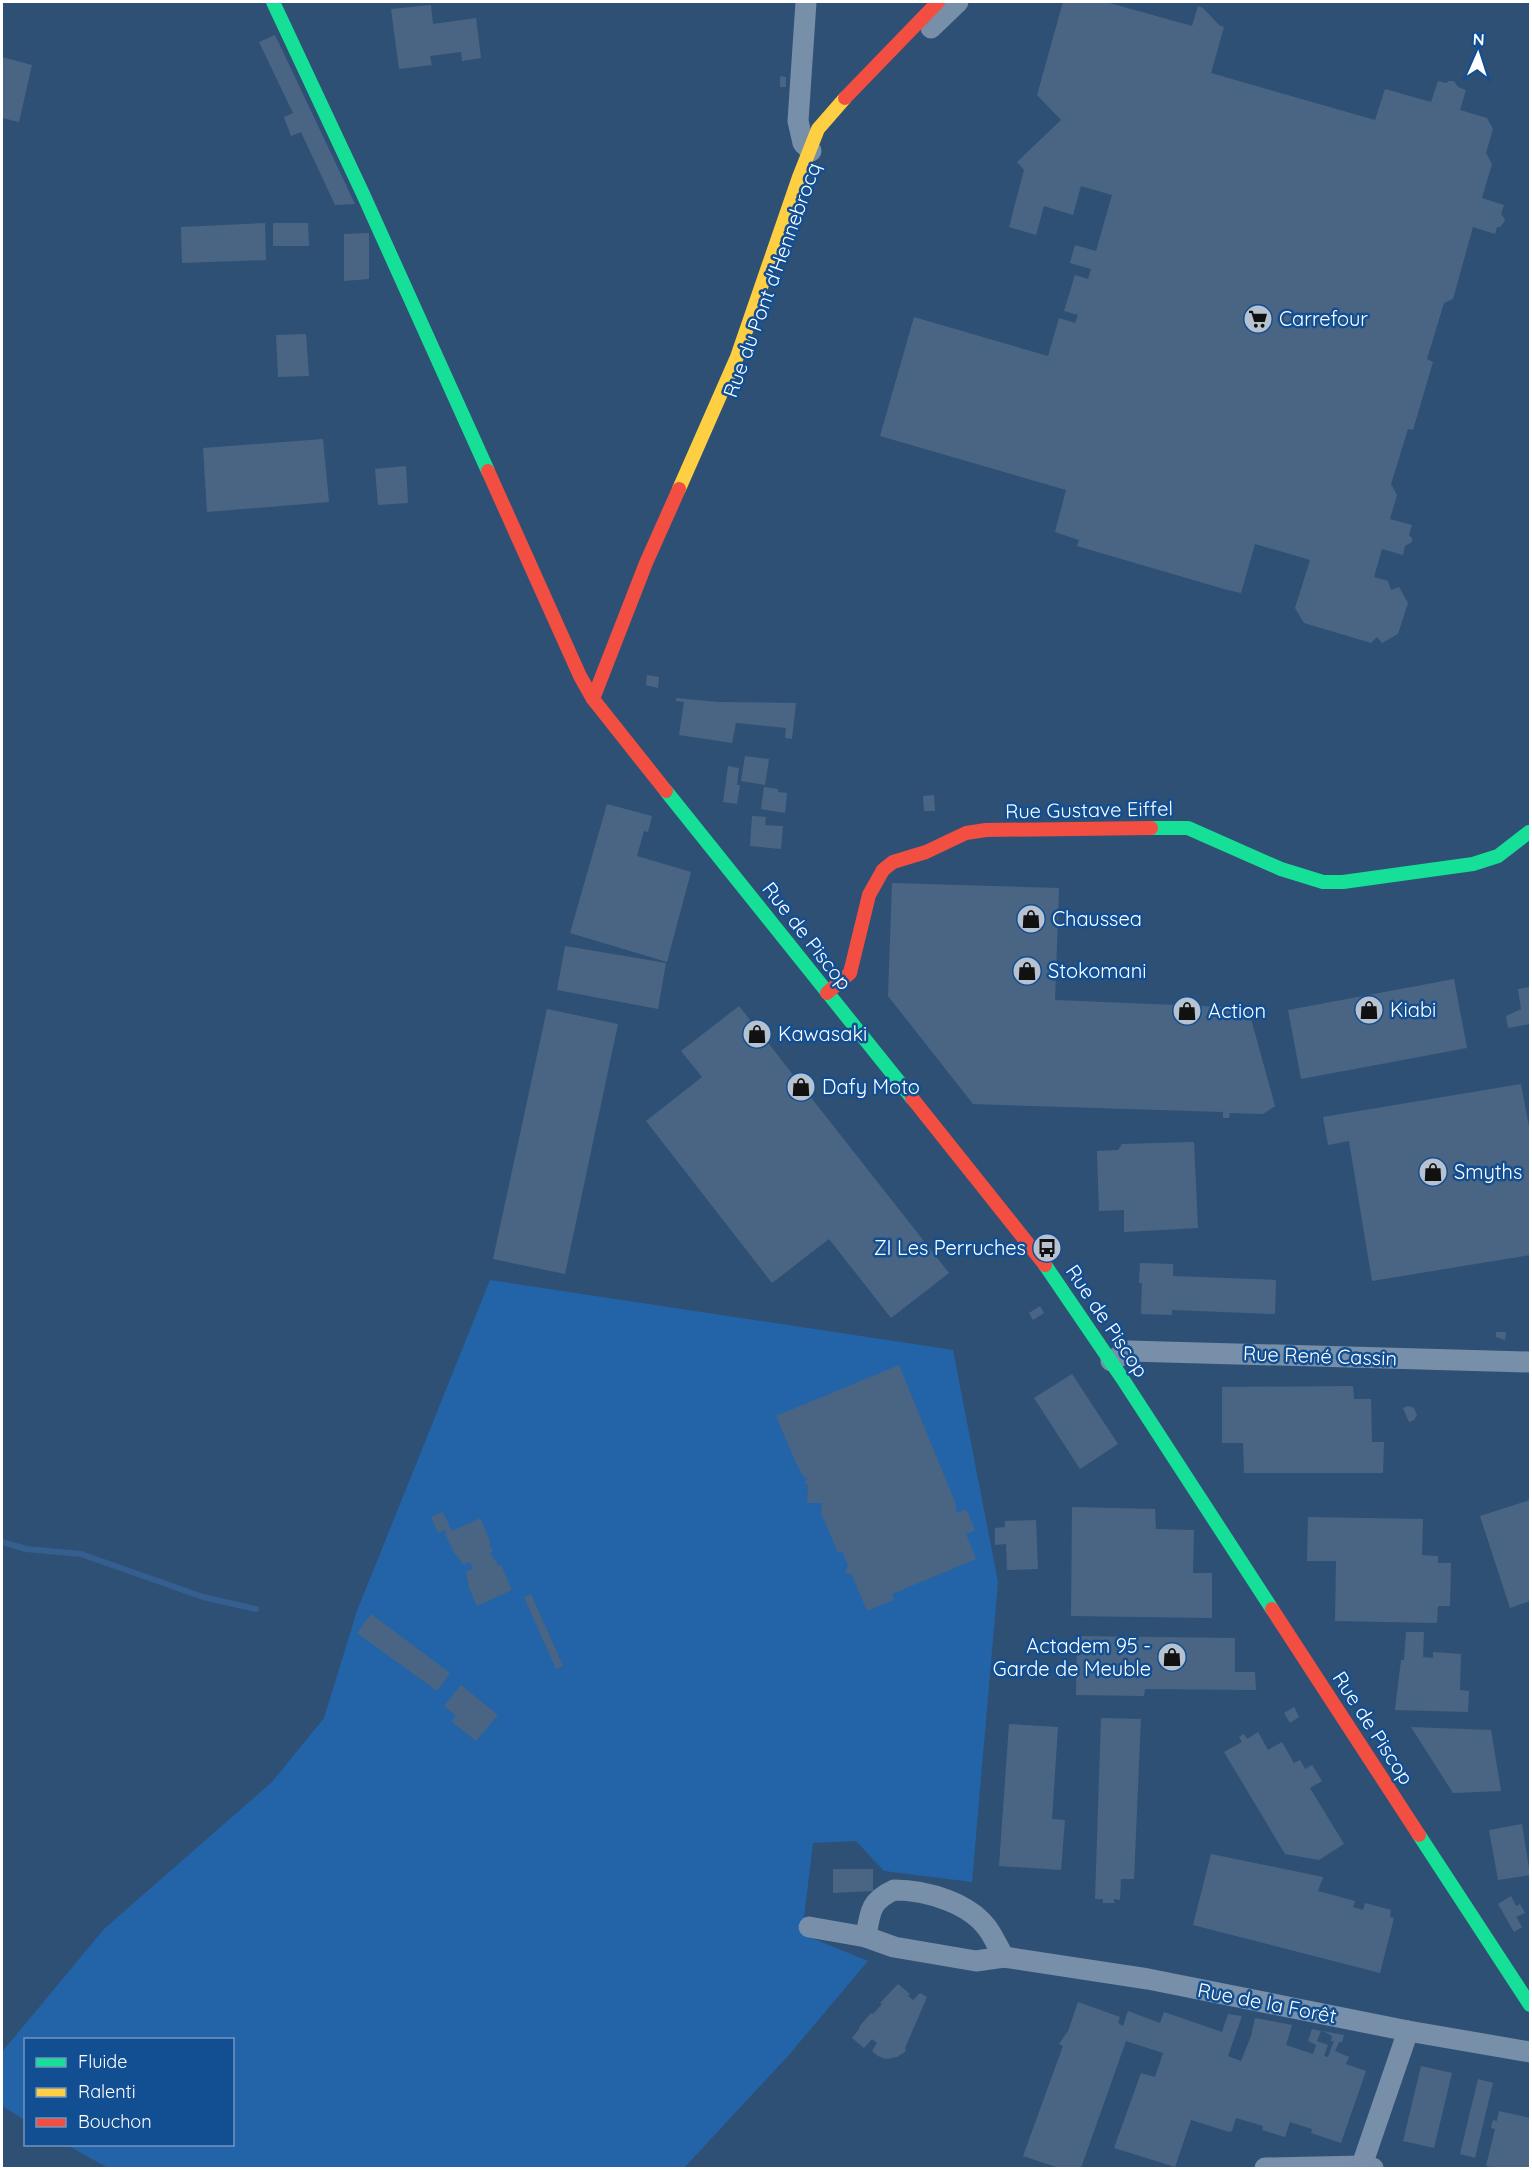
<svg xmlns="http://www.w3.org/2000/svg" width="1532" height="2170" viewBox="0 0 1532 2170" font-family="Quicksand,sans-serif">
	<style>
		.green { fill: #2363a8 }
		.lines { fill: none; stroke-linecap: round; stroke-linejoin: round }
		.stream { stroke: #345f8f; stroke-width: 6 }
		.building { fill: #4a6583 }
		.street { stroke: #778fa8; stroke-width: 21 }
		.fast { stroke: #16e098; stroke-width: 14 }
		.slow { stroke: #ffcf43; stroke-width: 14 }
		.jam { stroke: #f24e42; stroke-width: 14 }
		.labels { text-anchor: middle; stroke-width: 5; stroke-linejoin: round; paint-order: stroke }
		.street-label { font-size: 20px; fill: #fff; stroke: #124e92 }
		.poi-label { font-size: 20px; fill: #fff; stroke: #124e92; text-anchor: start }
	</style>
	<rect width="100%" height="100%" fill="#2f5075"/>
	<!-- green -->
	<path class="green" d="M490 1280 953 1350 998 1582 972 1882 884 1871 856 1841 813 1843 802 1934 868 1961 788 2056 684 2168H108L67 2145 232 2144V2040H26L25 2120 2 2106V2052L104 1929 272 1782 324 1718 357 1611Z"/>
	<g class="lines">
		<!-- stream -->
		<path class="stream" d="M2 1542 26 1549 81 1554 203 1597 256 1609"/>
	</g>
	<!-- building -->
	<g class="building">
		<path d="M1063 2H1106L1192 26 1198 6 1203 8 1219 25 1224 27 1211 73 1375 120 1385 89 1431 102 1438 81 1446 83 1449 81H1454L1458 87 1466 90 1460 110 1487 118 1493 129 1486 153 1492 164 1482 198 1504 205 1501 214 1505 219 1504 222 1500 227H1497L1495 234 1473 227 1453 299 1444 303 1427 359 1433 362 1413 430 1408 429 1391 484 1397 495 1390 519 1412 525 1409 535 1412 538V542L1405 546 1403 555 1382 549 1374 577 1388 581 1391 590 1399 587 1408 603 1398 634 1382 643 1377 637 1371 643 1304 623 1295 608 1310 560 1255 544 1241 593 1224 589 1077 546 1079 540 1055 532 1066 490 880 436 914 317 1048 356 1059 318 1075 323 1078 315 1064 311 1075 275 1088 279 1091 269 1070 263 1075 245 1096 251 1112 195 1081 186 1073 215 1044 206 1036 235 1009 227 1024 170 1017 162 1061 120 1037 95Z"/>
		<path d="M431 5 433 24 476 18 481 58 462 61 461 52 430 56 432 65 399 69 391 9Z"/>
		<path d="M275 35 355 204 335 205 301 132 291 136 284 117 293 113 259 42Z"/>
		<path d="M2 57 32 65 19 122 2 118Z"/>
		<path d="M780 76 786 77V87H780Z"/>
		<path d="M265 223 266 260 182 263 181 227Z"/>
		<path d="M273 223H308L309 246H273Z"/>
		<path d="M369 233V279L344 281V234Z"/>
		<path d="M306 334 309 376 278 377 276 335Z"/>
		<path d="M323 439 329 502 207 512 203 448Z"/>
		<path d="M406 466 408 503 378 505 375 469Z"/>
		<path d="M647 675 659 677 658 688 646 685Z"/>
		<path d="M676 698 718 702 796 703 792 739 785 738 786 728 736 723 732 743 679 735 684 702 676 701Z"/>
		<path d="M745 756 769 759 765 785 741 781Z"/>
		<path d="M728 766 739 768 737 785H740L737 804 723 802Z"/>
		<path d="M764 787 778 789V792L787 793 785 813 761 809Z"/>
		<path d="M934 795 935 811H924L923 796Z"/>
		<path d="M607 804 652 816 648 832 644 831 637 856 691 872 667 962 570 933Z"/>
		<path d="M752 816 766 817 765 825 783 826 781 849 750 846Z"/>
		<path d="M892 883 1059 888 1055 1000 1248 1008 1275 1106 1263 1114 1230 1113 1229 1118H1223V1112L973 1104 888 996Z"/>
		<path d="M565 946 666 963 658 1009 557 990Z"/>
		<path d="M1454 979 1467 1048 1301 1079 1288 1010Z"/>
		<path d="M1530 987V1024L1508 1028 1506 1016 1521 1009 1518 989Z"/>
		<path d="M739 1006 949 1273 891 1318 829 1239 772 1283 646 1121 702 1077 681 1051Z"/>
		<path d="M547 1009 618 1024 565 1274 493 1259Z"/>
		<path d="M1521 1084 1529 1127H1530V1255L1372 1281 1349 1141 1328 1145 1323 1117Z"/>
		<path d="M1194 1142 1198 1228 1124 1232V1210L1099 1211 1097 1151 1118 1150 1122 1144Z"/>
		<path d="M1140 1263 1173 1264V1276L1276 1280 1275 1314 1172 1310V1315L1141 1314 1142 1283H1139Z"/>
		<path d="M1040 1306 1044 1313 1033 1320 1029 1313Z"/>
		<path d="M1496 1332H1506L1505 1340 1496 1337Z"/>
		<path d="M899 1365 957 1507 955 1508 957 1513 966 1509 975 1530 966 1534 976 1559 892 1594 894 1600 867 1611 852 1575 845 1572 848 1565 842 1551 838 1553 821 1513 822 1503H807L808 1486 804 1482 808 1479 803 1476 796 1463 776 1416Z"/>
		<path d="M1072 1374 1118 1444 1080 1469 1034 1398Z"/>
		<path d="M1353 1386 1354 1399H1371L1372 1442H1384L1383 1473H1244L1243 1443H1222V1387Z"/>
		<path d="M1408 1406 1414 1408 1417 1415 1414 1420 1409 1422 1403 1408Z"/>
		<path d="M1530 1500V1601L1510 1608 1480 1516Z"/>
		<path d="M1072 1507 1155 1509 1156 1529 1194 1530 1193 1573H1212V1618L1071 1616Z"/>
		<path d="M443 1512 452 1531 480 1518 491 1543 489 1544 493 1552 490 1553 499 1566 501 1565 512 1590 477 1606 469 1588 466 1571 473 1569 470 1562 464 1565 453 1551 445 1534 447 1533 445 1530 438 1533 431 1517Z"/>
		<path d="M1308 1517 1423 1519 1422 1555 1438 1556V1563H1451L1450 1606H1438L1437 1623 1335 1621 1336 1561H1307Z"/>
		<path d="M1036 1520 1038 1569 1007 1570 1006 1544 995 1545V1528L1005 1527V1521Z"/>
		<path d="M531 1594 563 1666 556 1669 524 1597Z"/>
		<path d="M371 1614 450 1673 437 1691 357 1633Z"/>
		<path d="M1406 1632H1424L1423 1657 1433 1658V1652L1461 1654 1460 1690 1469 1691 1468 1712 1395 1710 1401 1660H1404Z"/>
		<path d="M1077 1636 1235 1638V1672H1255L1256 1690 1145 1689 1144 1696 1076 1695Z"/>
		<path d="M461 1685 498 1715 476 1741 451 1721 456 1716 444 1706Z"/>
		<path d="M1294 1707 1299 1717 1290 1723 1284 1713Z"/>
		<path d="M1101 1718 1141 1719 1134 1879H1121L1120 1900 1114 1899V1903H1103V1899H1095Z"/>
		<path d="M1009 1724 1058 1727 1052 1819 1065 1820 1061 1870 999 1866Z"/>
		<path d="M1411 1727 1491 1730 1501 1791 1453 1793Z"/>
		<path d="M1258 1732 1268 1750 1282 1742 1294 1763 1300 1760 1305 1769 1312 1765 1322 1781 1310 1788 1344 1844 1319 1860 1285 1854 1224 1752 1242 1742 1239 1737 1244 1734 1247 1739Z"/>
		<path d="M1522 1824 1530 1875 1498 1880 1489 1830Z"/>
		<path d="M1211 1854 1323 1877 1318 1891 1355 1901 1353 1907 1363 1910 1365 1903 1391 1910 1390 1917 1394 1918 1380 1973 1193 1925Z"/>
		<path d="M833 1869H873V1891L833 1893Z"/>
		<path d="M1511 1896 1516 1906 1520 1904 1525 1913 1516 1917 1522 1927 1514 1932 1498 1904Z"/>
		<path d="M898 1984 910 1994 908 1996 913 2000 920 1993 927 1997 905 2048 906 2051 897 2057 886 2059 878 2056 872 2051 877 2043 872 2039 864 2048 852 2038 860 2028 859 2027 871 2013 873 2014 882 2004 880 2003Z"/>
		<path d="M1078 2002 1120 2017 1118 2023 1123 2026 1128 2011 1160 2023 1164 2012 1222 2032 1228 2014 1242 2016 1228 2056 1241 2061 1251 2036 1255 2018 1292 2025 1286 2045 1313 2054 1316 2045 1308 2041 1312 2029 1321 2031 1317 2041 1328 2045 1324 2056 1328 2057 1334 2041H1331L1332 2036 1323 2031 1344 2035 1342 2042H1339L1335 2051 1349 2057 1346 2064 1366 2071 1341 2143 1311 2133 1312 2129 1290 2122 1285 2137 1262 2130 1263 2126 1236 2118 1232 2131 1229 2132 1191 2120 1175 2167 1114 2148 1141 2073 1155 2077 1163 2053 1126 2041 1081 2168H1059L1023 2156 1063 2046 1059 2044 1068 2031Z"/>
		<path d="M1421 2066 1452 2073 1434 2148 1403 2141Z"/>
		<path d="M1478 2079 1493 2083 1475 2158 1460 2154Z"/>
		<path d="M1499 2111 1530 2118V2168H1498L1486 2166 1495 2129 1491 2128 1493 2120 1497 2121Z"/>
	</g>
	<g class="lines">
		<!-- street -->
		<g class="street">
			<path d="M806 2 798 121 803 143 811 151"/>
			<path d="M931 28 958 2"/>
			<path d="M1111 1361 1129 1351 1530 1362"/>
			<path d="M894 1890C926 1890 972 1903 990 1932 995 1940 999 1949 1004 1957L976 1961 894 1947 866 1937C870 1912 870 1901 894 1890Z"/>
			<path d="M809 1927 866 1937"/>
			<path d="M1004 1957 1148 1979 1408 2031 1530 2052"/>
			<path d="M1265 2168 1362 2166 1373 2168"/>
			<path d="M1361 2168 1408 2031"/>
		</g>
		<!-- fast -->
		<g class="fast">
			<path d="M273 2 363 194 488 471"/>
			<path d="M666 791 912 1098"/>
			<path d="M1151 828H1188L1281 869 1323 882H1343L1473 864 1498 856 1529 832"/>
			<path d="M1045 1265 1122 1378 1272 1609"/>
			<path d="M1419 1835 1530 2005"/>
		</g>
		<!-- slow -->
		<path class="slow" d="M679 489 737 357 799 177 818 129 845 98"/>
		<!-- jam -->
		<g class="jam">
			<path d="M845 98 938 2"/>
			<path d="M488 471 580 676 593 699 666 791"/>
			<path d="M593 699 646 563 679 489"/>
			<path d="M827 993 850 973 869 895 883 870 893 862 926 852 966 833 986 830 1151 828"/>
			<path d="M912 1098 1045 1265"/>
			<path d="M1272 1609 1419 1835"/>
		</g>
	</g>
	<!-- icons -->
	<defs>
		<g id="supermarket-disc" transform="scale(1.5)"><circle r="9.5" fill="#b6c2cf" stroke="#124e92"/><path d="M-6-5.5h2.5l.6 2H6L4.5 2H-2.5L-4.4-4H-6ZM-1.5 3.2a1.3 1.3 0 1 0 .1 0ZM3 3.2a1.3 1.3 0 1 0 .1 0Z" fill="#111"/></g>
		<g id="shop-disc" transform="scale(1.5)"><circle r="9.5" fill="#b6c2cf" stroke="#124e92"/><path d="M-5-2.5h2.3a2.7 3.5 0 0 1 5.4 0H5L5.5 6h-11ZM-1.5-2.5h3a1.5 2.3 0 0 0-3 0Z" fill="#111"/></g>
		<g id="bus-disc" transform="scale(1.5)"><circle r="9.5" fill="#b6c2cf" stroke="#124e92"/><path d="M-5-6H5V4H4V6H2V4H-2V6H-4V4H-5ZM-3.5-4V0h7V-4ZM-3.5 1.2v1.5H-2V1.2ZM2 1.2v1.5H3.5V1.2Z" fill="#111"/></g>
	</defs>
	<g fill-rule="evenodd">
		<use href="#supermarket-disc" x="1258" y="319"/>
		<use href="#shop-disc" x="1031" y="919"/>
		<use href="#shop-disc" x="1027" y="971"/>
		<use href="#shop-disc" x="1369" y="1010"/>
		<use href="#shop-disc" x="1187" y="1011"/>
		<use href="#shop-disc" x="757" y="1034"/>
		<use href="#shop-disc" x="801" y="1087"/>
		<use href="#shop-disc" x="1433" y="1172"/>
		<use href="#bus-disc" x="1047" y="1248"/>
		<use href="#shop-disc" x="1172" y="1657"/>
	</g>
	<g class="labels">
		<!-- street labels -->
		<g class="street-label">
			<text transform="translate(772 280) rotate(-70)" y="7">Rue du Pont d'Hennebrocq</text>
			<text transform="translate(1089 810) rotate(-1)" y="7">Rue Gustave Eiffel</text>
			<text transform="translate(807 936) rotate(52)" y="7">Rue de Piscop</text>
			<text transform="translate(1107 1321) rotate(56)" y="7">Rue de Piscop</text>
			<text transform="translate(1320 1356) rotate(2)" y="7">Rue René Cassin</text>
			<text transform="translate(1373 1728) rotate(57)" y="7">Rue de Piscop</text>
			<text transform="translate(1267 2003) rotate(11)" y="7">Rue de la Forêt</text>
		</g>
		<!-- poi labels -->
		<g class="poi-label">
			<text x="1279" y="326">Carrefour</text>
			<text x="1052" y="926">Chaussea</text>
			<text x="1048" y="978">Stokomani</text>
			<text x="1390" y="1017">Kiabi</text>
			<text x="1208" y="1018">Action</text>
			<text x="778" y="1041">Kawasaki</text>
			<text x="822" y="1094">Dafy Moto</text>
			<text x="1454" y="1179">Smyths</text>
			<text x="1026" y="1255" text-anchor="end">ZI Les Perruches</text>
			<text x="1151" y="1653" text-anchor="end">Actadem 95 -<tspan x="1151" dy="23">Garde de Meuble</tspan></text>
		</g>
	</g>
	<!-- border -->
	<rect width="1532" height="2170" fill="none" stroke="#ffffff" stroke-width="6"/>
	<!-- legend -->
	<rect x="24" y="2038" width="210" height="108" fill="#124e92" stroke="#7195be" stroke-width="1.5"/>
	<rect x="36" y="2058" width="30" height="9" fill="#16e098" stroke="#7195be" stroke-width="1.5"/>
	<text x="78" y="2068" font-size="18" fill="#ffffff">Fluide</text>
	<rect x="36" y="2088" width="30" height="9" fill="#ffcf43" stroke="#7195be" stroke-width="1.5"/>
	<text x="78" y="2098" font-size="18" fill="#ffffff">Ralenti</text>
	<rect x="36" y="2118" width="30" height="9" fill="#f24e42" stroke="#7195be" stroke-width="1.5"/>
	<text x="78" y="2128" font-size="18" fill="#ffffff">Bouchon</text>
	<!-- north arrow -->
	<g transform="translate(1478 54) rotate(3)" stroke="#124e92" stroke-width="4.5" paint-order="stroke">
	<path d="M0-4.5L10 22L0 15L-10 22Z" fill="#ffffff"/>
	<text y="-9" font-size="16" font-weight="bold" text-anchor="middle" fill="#ffffff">N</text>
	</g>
</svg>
